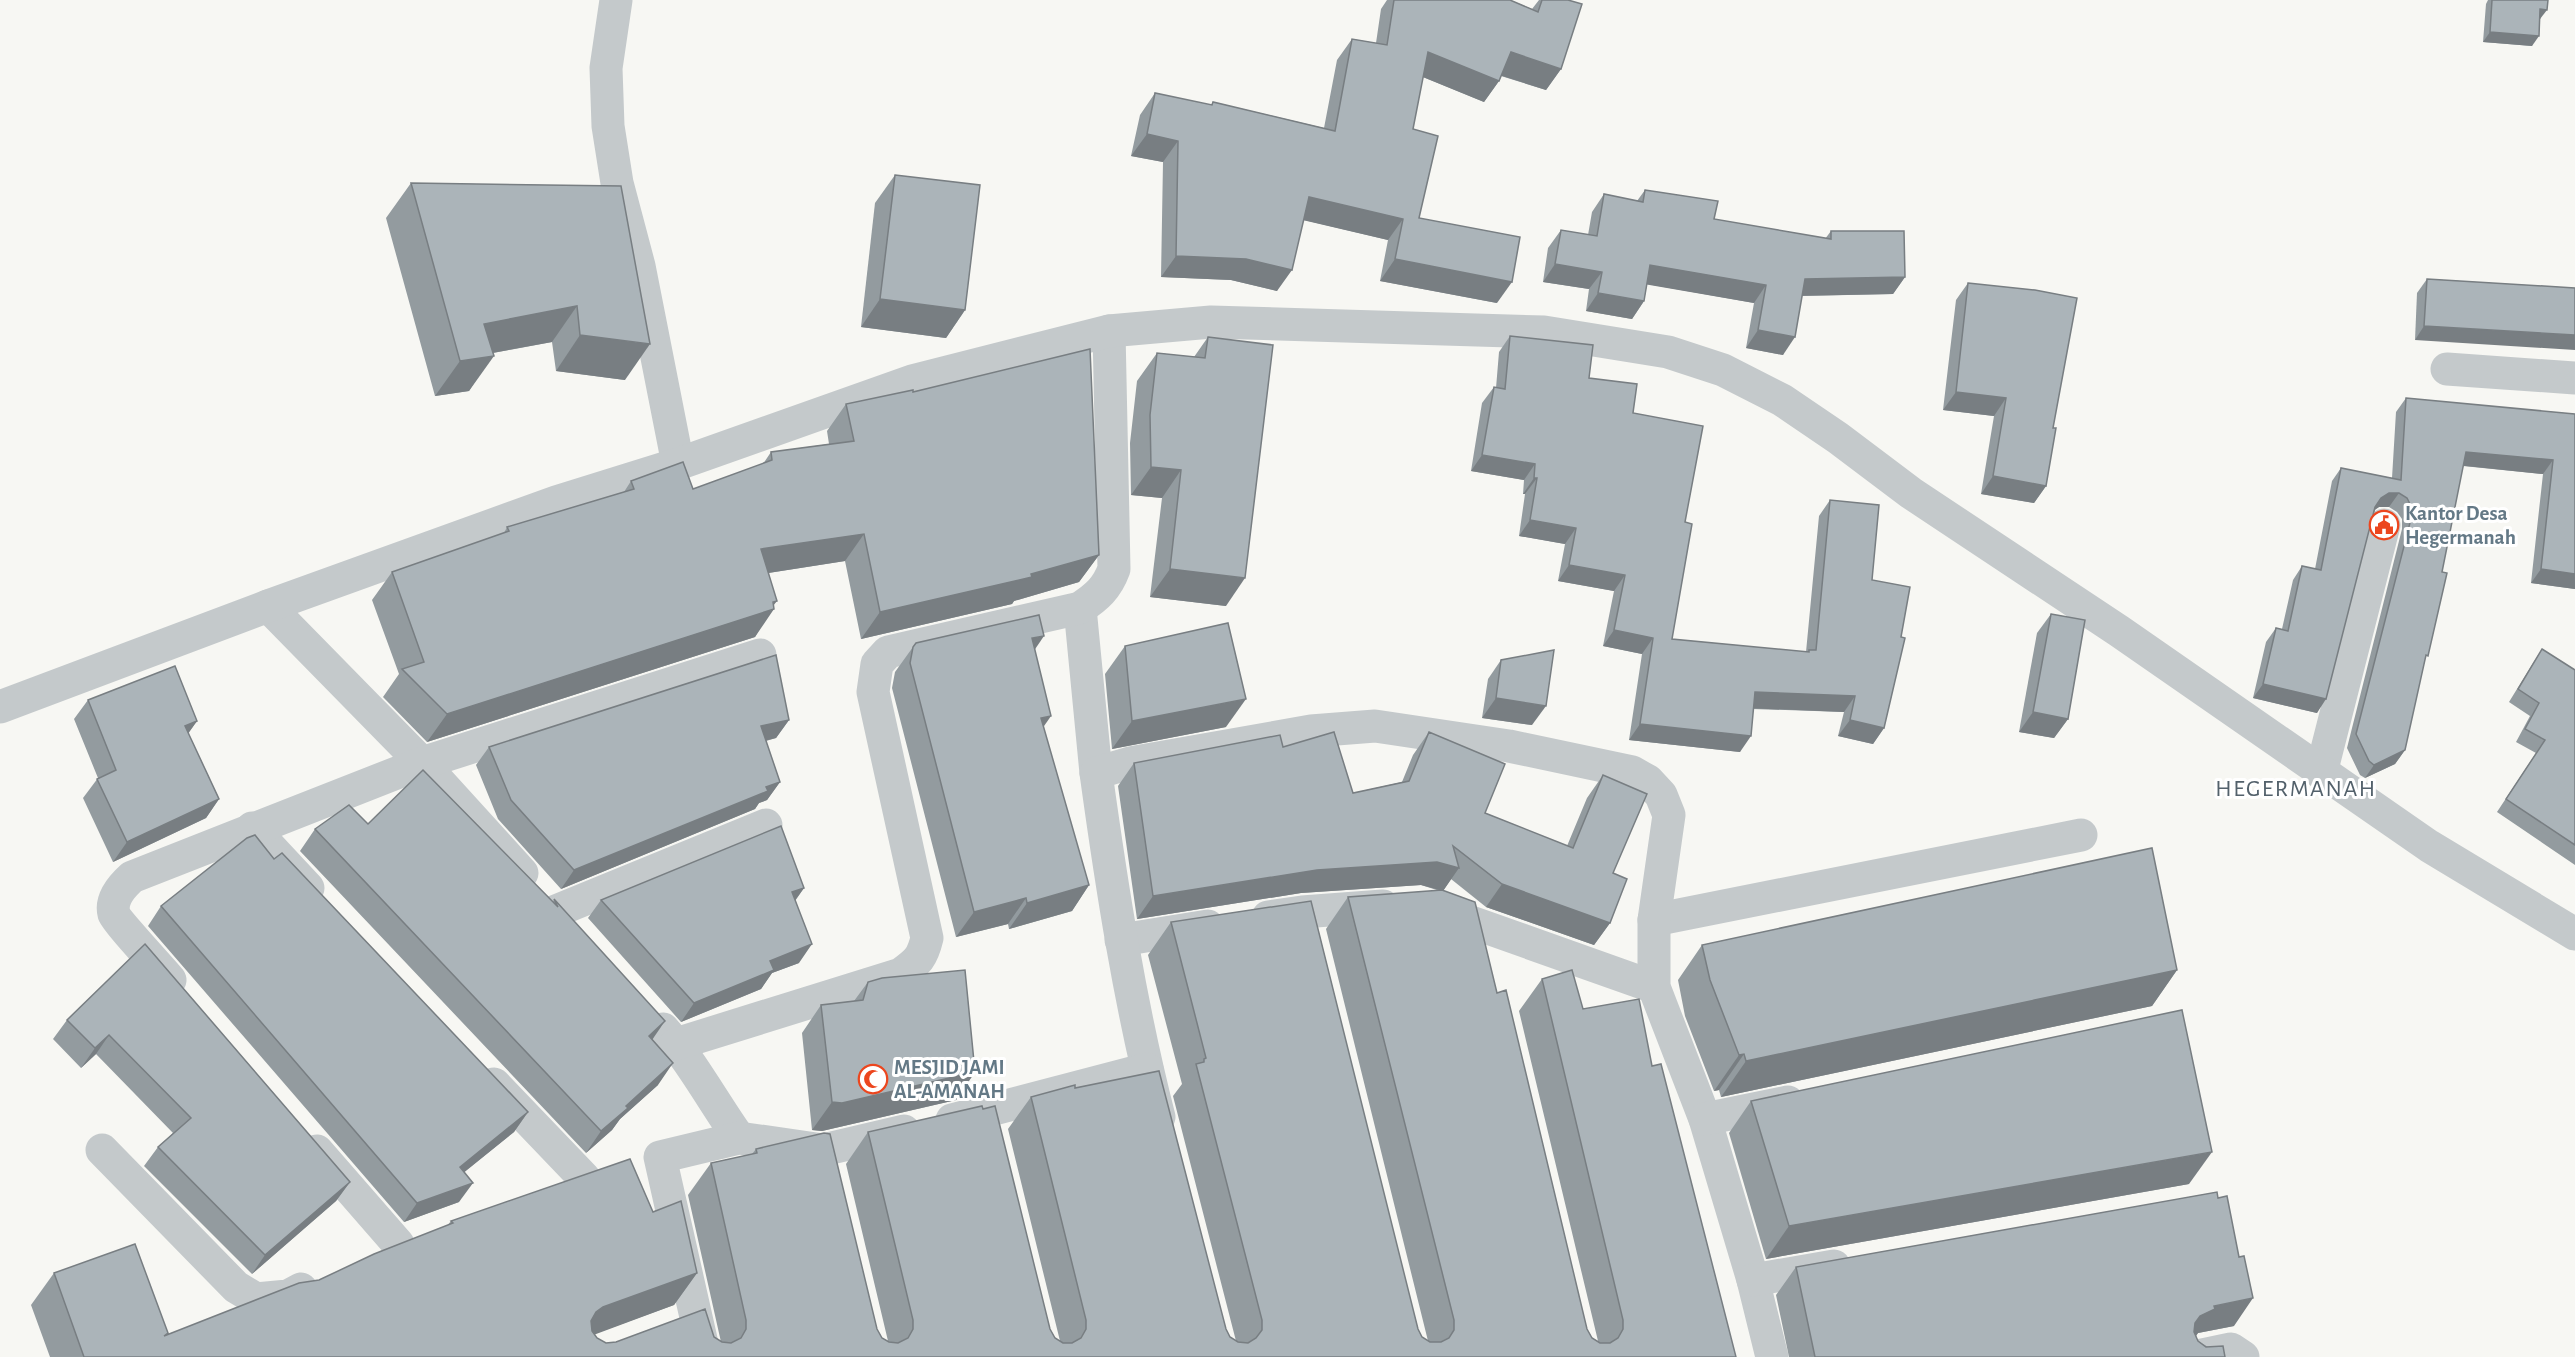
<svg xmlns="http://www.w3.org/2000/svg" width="2575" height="1357" viewBox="0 0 2575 1357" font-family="'Alegreya Sans',sans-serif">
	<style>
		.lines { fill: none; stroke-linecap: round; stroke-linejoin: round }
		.minor { stroke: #c4c9cb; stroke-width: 33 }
		.tertiary { stroke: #c4c9cb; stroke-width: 33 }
		.wall { fill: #939b9f }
		.shaded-wall { fill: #787e82 }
		.building { fill: #abb4b9; stroke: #787e82; stroke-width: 1.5 }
		.labels { text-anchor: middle; stroke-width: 6; stroke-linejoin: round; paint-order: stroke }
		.poi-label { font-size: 21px; font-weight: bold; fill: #647986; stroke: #fff; text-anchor: start }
		.quarter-label { font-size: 24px; letter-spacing: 1.5px; fill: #53616b; stroke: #fff }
	</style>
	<rect width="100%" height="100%" fill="#f7f7f3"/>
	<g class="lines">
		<!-- minor -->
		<g class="minor">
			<path d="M616 0 606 68 608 126 617 183 639 266 678 464"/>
			<path d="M2447 369 2575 378"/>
			<path d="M268 606 422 763 522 873"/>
			<path d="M1080 608 1096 773"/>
			<path d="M2321 773 2384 525"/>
			<path d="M252 828 308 888"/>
			<path d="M1437 910 1654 987"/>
			<path d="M556 911 766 825"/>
			<path d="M1268 917 1302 912 1383 906"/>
			<path d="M1654 920 2081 835"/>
			<path d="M1121 940 1208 926"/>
			<path d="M170 980C161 969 117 922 114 914 110 899 122 886 132 877L422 763 760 655"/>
			<path d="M663 1029C691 1060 714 1103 739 1138"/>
			<path d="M676 1044 901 974C917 962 922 959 927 938L873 692 877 664 888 652 1080 608C1097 597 1107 588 1114 569L1109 331"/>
			<path d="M494 1084 584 1178"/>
			<path d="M1159 1117C1130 1004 1112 889 1096 773L1130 763 1311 731 1375 726 1509 746 1632 772 1648 781 1661 795 1669 815 1654 920V987L1705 1119 1753 1280 1772 1357"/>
			<path d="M1705 1119 1788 1102"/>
			<path d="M952 1120 1147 1069"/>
			<path d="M102 1150 236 1287 256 1299 288 1296 301 1289"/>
			<path d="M317 1151 398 1244"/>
			<path d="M1753 1280 1834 1266"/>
			<path d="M705 1357 660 1157 739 1138 823 1150 904 1131"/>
			<path d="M2193 1357 2231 1349 2243 1357"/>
		</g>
		<!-- tertiary -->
		<path class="tertiary" d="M0 707 268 606 556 502 678 464 912 381 1109 331 1211 322 1544 332 1668 352 1723 370 1782 400 1838 438 1911 493 2119 631 2429 846 2575 934"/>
	</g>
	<!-- wall -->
	<g class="wall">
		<path d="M1387 0H1510L1532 9 1539 0H1568L1561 69 1546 90 1501 76 1499 81 1484 102 1423 77 1413 129 1419 218 1497 303 1380 281 1388 240 1304 220 1277 291 1231 280 1161 277 1163 162 1131 156 1140 115 1155 93 1211 105 1213 102 1324 128 1337 60 1352 39 1376 43 1381 9Z"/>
		<path d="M2488 0H2548L2540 19 2532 46 2483 42 2486 4Z"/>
		<path d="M895 175 965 310 946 338 861 327 875 203Z"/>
		<path d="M411 183 621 186 625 380 556 371 552 342 493 353 469 391 435 396 386 218Z"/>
		<path d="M1645 190 1714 219 1825 239 1831 231 1905 277 1893 294 1802 296 1783 355 1746 348 1754 303 1647 284 1644 301 1632 319 1586 311 1589 289 1543 282 1548 248 1561 230 1588 235 1592 212 1604 194 1637 201Z"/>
		<path d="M2427 279 2575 288 2415 340 2417 293Z"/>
		<path d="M1968 283 2053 428 2046 486 2034 503 1981 494 1994 416 1943 410 1956 300Z"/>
		<path d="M1510 336 1589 378 1633 413 1685 522 1672 639 1806 652 1819 516 1830 500 1872 580 1884 728 1873 744 1838 736 1844 712 1753 709 1740 752 1629 740 1642 654 1603 646 1614 591 1558 581 1565 544 1519 536 1525 494H1523L1524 480 1471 471 1482 403 1494 387 1496 388 1499 352Z"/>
		<path d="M1208 337 1226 606 1150 597 1162 498 1131 495 1130 443 1137 381 1157 353 1194 357Z"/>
		<path d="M913 392 1099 555 1079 582 1014 601 1012 604 861 639 845 561 768 573 773 605 755 637 427 742 383 697 399 674 372 600 392 572 504 533 507 527 624 492 631 481 693 489 763 464 771 452 829 444 827 431 846 404Z"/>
		<path d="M2406 398 2575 414V589L2531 583 2543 474 2463 466 2424 660 2405 750 2395 764 2365 778 2360 775 2347 748 2402 529V519L2397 512 2389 507H2379L2375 510 2317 713 2253 698 2266 642 2276 628 2282 629 2293 580 2302 566 2315 569 2332 481 2341 468 2392 478 2396 412Z"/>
		<path d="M2051 614 2068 719 2054 738 2019 732 2037 633Z"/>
		<path d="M1125 646 1226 727 1112 749 1105 674Z"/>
		<path d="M913 647 1034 650 1043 727 1089 885 1072 911 1009 929 1008 924 956 937 892 688 895 672Z"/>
		<path d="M2542 649 2575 670V865L2497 812 2536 753 2516 742 2530 716 2509 702 2533 663Z"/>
		<path d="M1501 660 1532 725 1482 718 1488 679Z"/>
		<path d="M88 700 197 721 188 733 219 799 206 818 113 862 83 798 98 778 74 719Z"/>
		<path d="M789 720 776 738 766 741 780 782 767 800 759 803 755 809 561 889 498 819 476 765 489 747Z"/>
		<path d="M1429 732 1485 813 1567 846 1587 798 1603 775 1613 873 1610 923 1594 945 1486 907 1451 879 1443 891 1497 993 1587 1329 1592 1338 1598 1341 1519 1011 1542 979 1583 1009 1652 1066 1736 1357H50L31 1305 54 1273 168 1333 166 1335 319 1280 447 1226 451 1221 653 1212 697 1273 674 1305 594 1334 597 1338 606 1343 714 1337 721 1342 688 1195 711 1163 752 1154 756 1149 882 1338 888 1341 846 1164 868 1132 983 1109 1050 1329 1055 1338 1060 1341 1008 1129 1031 1097 1075 1088 1230 1337 1236 1341 1173 1096 1182 1084 1148 955 1171 922 1422 1337 1428 1341 1326 929 1348 897 1440 891 1421 885 1301 893 1137 919 1118 786 1134 763 1283 747 1353 793 1402 782 1413 755Z"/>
		<path d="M368 824 553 902 554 899 652 1039 658 1085 620 1119 612 1130 586 1153 300 851 315 829Z"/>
		<path d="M274 859 528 1112 514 1132 464 1172 459 1202 404 1222 148 926 161 906Z"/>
		<path d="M804 888 795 901 799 963 772 973 761 989 681 1022 588 918 601 900Z"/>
		<path d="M145 944 350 1182 336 1201 252 1274 144 1166 158 1147 173 1133 96 1054 81 1068 53 1039 67 1020Z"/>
		<path d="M1702 945 2177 970 2152 1006 1721 1097 1719 1090 1714 1091 1685 1016 1678 980Z"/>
		<path d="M868 982 975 1072 956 1100 822 1131 812 1130 802 1033 821 1005 854 1001Z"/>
		<path d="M1751 1101 2189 1184 1766 1259 1729 1133Z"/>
		<path d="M1796 1267 2234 1326 2198 1333 2196 1336 2198 1341 2225 1357H1789L1776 1295Z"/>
	</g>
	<!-- shaded-wall -->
	<g class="shaded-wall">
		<path d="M2540 9 2547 10 2540 19H2533Z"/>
		<path d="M2490 32 2539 36 2532 46 2483 42Z"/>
		<path d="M1428 52 1499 81 1484 102 1413 73Z"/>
		<path d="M1511 52 1561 69 1546 90 1496 74Z"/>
		<path d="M1147 134 1178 141 1163 162 1131 156Z"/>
		<path d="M1309 197 1403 219 1388 240 1294 218Z"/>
		<path d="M1176 256 1246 259 1292 270 1277 291 1231 280 1161 277Z"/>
		<path d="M1395 259 1512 282 1497 303 1380 281Z"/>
		<path d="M1555 264 1602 272 1589 289 1543 282Z"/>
		<path d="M1650 265 1766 285 1754 303 1638 283Z"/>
		<path d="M1905 277 1893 294 1792 296 1805 279Z"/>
		<path d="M1598 293 1644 301 1632 319 1586 311Z"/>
		<path d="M880 299 965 310 946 338 861 327Z"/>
		<path d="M577 306 552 342 459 359 484 324Z"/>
		<path d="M2424 326 2575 335V350L2415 340Z"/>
		<path d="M1758 330 1795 337 1783 355 1746 348Z"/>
		<path d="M580 335 650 344 625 380 556 371Z"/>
		<path d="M494 356 469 391 435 396 460 361Z"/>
		<path d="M1956 392 2006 398 1994 416 1943 410Z"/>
		<path d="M2466 452 2553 460 2543 474 2456 465Z"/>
		<path d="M1482 455 1535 464 1524 480 1471 471Z"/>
		<path d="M1151 467 1181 470 1162 498 1131 495Z"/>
		<path d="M1993 476 2046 486 2034 503 1981 494Z"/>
		<path d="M1534 478H1537L1525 494H1523Z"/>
		<path d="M2389 493H2399L2389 507H2379L2371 512 2381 498Z"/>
		<path d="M1530 520 1576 528 1565 544 1519 536Z"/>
		<path d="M864 534 845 561 742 577 761 549Z"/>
		<path d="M1099 555 1079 582 1014 601 1012 604 861 639 880 612 1031 574Z"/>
		<path d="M1569 565 1625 575 1614 591 1558 581Z"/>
		<path d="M1170 569 1245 578 1226 606 1150 597Z"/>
		<path d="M2541 569 2575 574V589L2531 583Z"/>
		<path d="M777 601 769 611 774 609 755 637 427 742 447 714Z"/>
		<path d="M1614 630 1653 638 1642 654 1603 646Z"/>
		<path d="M1044 636 1027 661 1032 638Z"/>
		<path d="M2263 684 2326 699 2317 713 2253 698Z"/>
		<path d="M1755 692 1855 696 1844 712 1744 708Z"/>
		<path d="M1496 698 1546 706 1532 725 1482 718Z"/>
		<path d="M1246 699 1226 727 1112 749 1132 721Z"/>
		<path d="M2033 712 2068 719 2054 738 2019 732Z"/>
		<path d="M1051 716 1033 742 1041 718Z"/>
		<path d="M789 720 776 738 748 745 761 726Z"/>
		<path d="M1850 720 1884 728 1873 744 1838 736Z"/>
		<path d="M197 721 183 741 185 726Z"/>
		<path d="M1640 724 1751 736 1740 752 1629 740Z"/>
		<path d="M2405 750 2395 764 2365 778 2374 765Z"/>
		<path d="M780 782 767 800 759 803 755 809 561 889 574 870 766 787Z"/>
		<path d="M219 799 206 818 113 862 127 842Z"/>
		<path d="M1437 862 1459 868 1443 891 1421 885 1301 893 1137 919 1153 896 1317 870Z"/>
		<path d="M1502 884 1610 923 1594 945 1486 907Z"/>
		<path d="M1089 885 1072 911 1009 929 1027 903Z"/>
		<path d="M804 888 791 906 792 892Z"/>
		<path d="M1026 898 1008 924 956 937 974 912Z"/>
		<path d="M812 944 799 963 772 973 761 989 681 1022 694 1003 770 961Z"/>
		<path d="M2177 970 2152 1006 1721 1097 1746 1061Z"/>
		<path d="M665 1021 650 1043 649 1036Z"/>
		<path d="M109 1035 96 1054 81 1068 95 1048Z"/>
		<path d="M1744 1054 1719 1090 1714 1091 1739 1055Z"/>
		<path d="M673 1063 658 1085 620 1119 612 1130 586 1153 601 1131 626 1106Z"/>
		<path d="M975 1072 956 1100 822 1131 812 1130 832 1102Z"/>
		<path d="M528 1112 514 1132 446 1187 460 1167Z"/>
		<path d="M2212 1152 2189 1184 1766 1259 1789 1226Z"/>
		<path d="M350 1182 336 1201 252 1274 265 1255Z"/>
		<path d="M473 1183 459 1202 404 1222 417 1203Z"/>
		<path d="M697 1273 674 1305 580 1340 596 1312 603 1307Z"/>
		<path d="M2253 1298 2234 1326 2198 1333 2195 1337 2180 1343 2200 1316 2214 1306Z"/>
	</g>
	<!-- building -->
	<g class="building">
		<path d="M1394 0H1510L1538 12 1542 0H1568L1582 4 1561 69 1511 52 1499 81 1428 52 1413 129 1438 136 1419 218 1520 237 1512 282 1395 259 1403 219 1309 197 1292 270 1246 259 1176 256 1178 141 1147 134 1155 93 1212 105 1213 102 1335 131 1352 39 1387 45Z"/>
		<path d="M2492 0H2548L2547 10 2540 9 2539 36 2490 32Z"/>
		<path d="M895 175 980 185 965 310 880 299Z"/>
		<path d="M411 183 621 186 650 344 580 335 577 306 484 324 494 356 460 361Z"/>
		<path d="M1645 190 1718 201 1714 219 1831 239V231H1904L1905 277 1805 279 1795 337 1758 330 1766 285 1650 265 1644 301 1598 293 1602 272 1555 264 1561 230 1597 236 1604 194 1643 202Z"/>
		<path d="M2427 279 2575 288V335L2424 326Z"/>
		<path d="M1968 283 2035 290 2077 298 2053 428H2056L2046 486 1993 476 2006 398 1956 392Z"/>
		<path d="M1510 336 1593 345 1589 378 1637 384 1633 413 1703 426 1685 522 1692 524 1672 639 1809 652V650H1816L1830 500 1879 505 1872 580 1910 587 1901 637 1905 638 1884 728 1850 720 1855 696 1755 692 1751 736 1640 724 1653 638 1614 630 1625 575 1569 565 1576 528 1530 520 1537 478H1534L1535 464 1482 455 1494 387 1505 389Z"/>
		<path d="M1208 337 1273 345 1245 578 1170 569 1181 470 1151 467 1150 415 1157 353 1205 358Z"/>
		<path d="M1090 349 1099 555 1031 574 1032 577 880 612 864 534 761 549 777 601 773 602 774 609 447 714 402 669 424 662 392 572 509 531 507 527 634 489 631 481 683 462 693 489 772 460 771 452 854 441 846 404 913 390V392Z"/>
		<path d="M2406 398 2575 414V574L2541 569 2553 460 2466 452 2442 572 2447 573 2428 656 2426 655 2405 750 2374 765 2369 761 2356 734 2412 515 2411 506 2407 498 2399 493H2389L2381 498 2375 507 2326 699 2263 684 2276 628 2288 631 2302 566 2321 570 2341 468 2401 480Z"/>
		<path d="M2051 614 2085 620 2068 719 2033 712Z"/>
		<path d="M1039 615 1044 636 1032 638 1051 716 1041 718 1089 885 1027 903 1026 898 974 912 910 663 913 647 916 643Z"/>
		<path d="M1228 623 1246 699 1132 721 1125 646Z"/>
		<path d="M2542 649 2575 670V845L2506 799 2545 740 2525 729 2539 703 2518 689Z"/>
		<path d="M1554 650 1546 706 1496 698 1501 660Z"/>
		<path d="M776 655 789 720 761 726 780 782 766 787 768 791 574 870 511 800 489 747Z"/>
		<path d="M175 666 197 721 185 726 219 799 127 842 97 779 116 770 88 700Z"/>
		<path d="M1334 732 1353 793 1409 781 1429 732 1505 764 1485 813 1573 848 1603 775 1647 794 1613 873 1627 879 1610 923 1502 884 1453 846 1459 868 1437 862 1317 870 1153 896 1134 763 1280 735 1283 747Z"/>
		<path d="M423 770 558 907 554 899 665 1021 649 1036 673 1063 626 1106 628 1108 601 1131 315 829 349 805 368 824Z"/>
		<path d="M781 826 804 888 792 892 812 944 770 961 774 970 694 1003 601 900Z"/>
		<path d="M255 835 274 859 282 853 528 1112 460 1167 473 1183 417 1203 161 906 247 838Z"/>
		<path d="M2152 848 2177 970 1746 1061 1744 1054 1739 1055 1710 980 1702 945Z"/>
		<path d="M1442 890 1475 902 1497 993 1506 990 1587 1329 1592 1338 1600 1343H1610L1618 1338 1623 1329V1320L1542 979 1572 970 1583 1009 1639 999 1652 1066 1661 1064 1736 1357H84L54 1273 135 1244 168 1333 164 1336 299 1283 319 1280 374 1254 453 1223 451 1221 630 1159 653 1212 681 1201 697 1273 603 1307 596 1312 591 1321 592 1331 597 1338 606 1343 616 1342 705 1309 714 1337 722 1342 731 1343 741 1338 746 1329V1320L711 1163 757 1153 756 1149 824 1133 830 1134 877 1329 882 1338 889 1342 898 1343 908 1338 913 1329V1320L868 1132 982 1106 983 1109 995 1106 1050 1329 1055 1338 1063 1343H1072L1081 1338 1086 1329V1320L1031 1097 1075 1085V1088L1159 1071 1226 1329 1230 1337 1238 1342 1248 1343 1256 1338 1262 1330V1320L1196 1064 1204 1062V1059L1206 1058 1171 922 1311 901 1418 1329 1422 1337 1430 1342H1441L1449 1338 1454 1330V1320L1348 897Z"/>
		<path d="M145 944 350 1182 265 1255 158 1147 191 1118 109 1035 95 1048 67 1020Z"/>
		<path d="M965 970 975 1072 842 1103 832 1102 821 1005 863 1000 868 982 882 978Z"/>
		<path d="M2182 1010 2212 1152 1789 1226 1751 1101Z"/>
		<path d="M2217 1192 2218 1198 2227 1196 2239 1257 2244 1256 2253 1298 2214 1306 2215 1309 2200 1316 2195 1323 2194 1332 2198 1341 2206 1347 2223 1346 2225 1357H1815L1796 1267Z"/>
	</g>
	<!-- icons -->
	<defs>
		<g id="civic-ring" transform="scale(1.5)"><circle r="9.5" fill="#fff" stroke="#ec461e" stroke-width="1.5"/><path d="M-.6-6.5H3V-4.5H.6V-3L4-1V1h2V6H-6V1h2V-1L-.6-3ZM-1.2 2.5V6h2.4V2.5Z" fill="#ec461e"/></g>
		<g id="mosque-ring" transform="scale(1.5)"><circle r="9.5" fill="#fff" stroke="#ec461e" stroke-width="1.5"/><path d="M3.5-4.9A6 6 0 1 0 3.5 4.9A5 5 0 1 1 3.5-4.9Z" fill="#ec461e"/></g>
	</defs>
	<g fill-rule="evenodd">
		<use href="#civic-ring" x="2384" y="525"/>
		<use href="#mosque-ring" x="873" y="1079"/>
	</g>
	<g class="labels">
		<!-- poi labels -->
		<g class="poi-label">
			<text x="2405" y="520">Kantor Desa<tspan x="2405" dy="24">Hegermanah</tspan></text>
			<text x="894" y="1074">MESJID JAMI<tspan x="894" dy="24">AL-AMANAH</tspan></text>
		</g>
		<!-- quarter labels -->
		<g class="quarter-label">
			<text x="2296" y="796">HEGERMANAH</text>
		</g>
	</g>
</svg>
